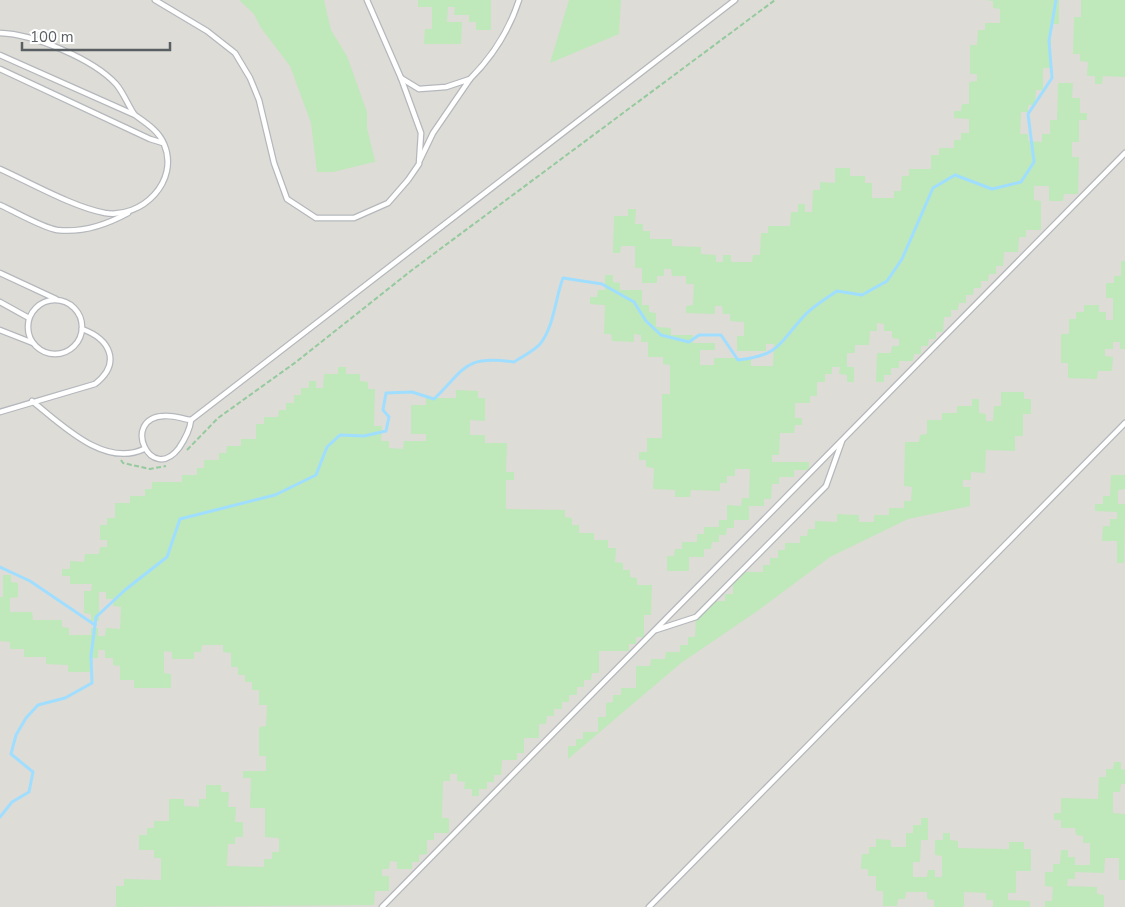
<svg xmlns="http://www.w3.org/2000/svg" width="1125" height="907" viewBox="0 0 1125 907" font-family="'Nunito Sans',sans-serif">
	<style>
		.industrial { fill: #dedcd6 }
		.green { fill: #bfe8bb }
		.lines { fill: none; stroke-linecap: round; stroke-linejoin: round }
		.stream { stroke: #a0deff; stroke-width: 3 }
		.lane-casing { stroke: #b4b8bd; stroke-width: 7 }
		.path { stroke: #94ca9e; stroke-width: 2; stroke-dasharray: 5 2.5; stroke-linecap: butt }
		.lane { stroke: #fff; stroke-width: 4.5 }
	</style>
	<rect width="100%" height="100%" fill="#eeeae1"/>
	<!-- industrial -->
	<rect class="industrial" x="0" y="0" width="1125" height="907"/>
	<!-- green -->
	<g class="green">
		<path d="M239 0H324L331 30 347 56 367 112V128L375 161H378L333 172H317L311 123 290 66 261 28 254 14Z"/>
		<path d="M418 0H491V30H476V22H469V15H454L455 7H448L447 22H462L461 44H424L425 29H432V7H418Z"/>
		<path d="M569 0H621L619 34 550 63Z"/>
		<path d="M985 0H1059V24H1051V68H1043V90H1036L1035 105H1028V112H1021L1020 134H1028V141L1042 142V134H1050V120H1057L1058 83H1073L1072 98H1080V113H1087V120H1079V142H1072V157H1079L1078 194H1064L1063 201H1049V186H1034V200L1041 201V230H1026V237H1019L1018 252H1004L1003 266H996V274H989L988 281H981V288H974L973 295H966V303H959L958 310H951V317H944L943 332H936V339H929L928 346H921V354H914L913 361H899V368H891V375H884V382H876L877 353H891L892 346H899V339L892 338V331H884V324L877 323V331H870L869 345H855V353H847V367H854V382H847V375L839 374 840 367H832V374H825V382H817V396H810V403H795V418H802V425H795L794 433H780L779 455H772V462H809V470H794V477H779V484H772L771 499H764V506H749V520H734V528H727L726 535H719V542H712L711 549H704V557H689V571H667V556H674L675 549H682V542H697V534H704V527H719V520H727V505L741 506 742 498H749L750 469H735V476H727V483H720V491L691 490 690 497H675V490L653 489 654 468 646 467V460H639V452H647V438H662V394H670V365L663 364V357H648V342H641V335L634 334V342L612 341 611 334H604L605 305 590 304V297H597L598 290H605V275H613V282L620 283V290H642V305H649V312L656 313V327L671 328V335H693V343H715V350H700V365H714V358H751V366H773L774 344H766V351H737V336H744V322L730 321V314H723L722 306H715V314L686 313V306L693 305 694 284H686V276H672L671 269H664V276H657V283H642V268H635V246H621L620 253H613L614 216H628V209H636L635 224H643V231H650V239H672V246L701 247V254L716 255V262H723V255H731V262H752L753 255H760L761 233H768V226H790L791 212H798V204H805V212H812L813 190H820V182L835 183V168H850V176H865V183H872V198H894V191H901L902 176H909V169H931V155H939V148H954V140H961V133H969V119L954 118V111H961L962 104H969V82L977 81V74H970V45H977L978 30H985V23H1000V9L993 8V1Z"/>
		<path d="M1081 0H1125V77L1103 76 1102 84H1095V76H1087L1088 62 1080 61V54H1073L1074 17H1081Z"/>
		<path d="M1121 261H1125V349H1120V342H1113V349H1105V356L1113 357 1112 371H1098L1097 379 1068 378V363H1061V334H1069V319H1076V312H1084V305H1099V312H1106V320H1113V298H1106V283H1114V276H1121Z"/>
		<path d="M338 367H346V374H360V381L368 382V389H375L374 426H382L381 441H389V448L403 449 404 441H426V434H411V405H426V398H456V390L478 391V398H485V421L470 420V435H485V443H507L506 472H514V480H506V509L565 510V517L572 518V525H579V533H594V540H608V548H616L615 562 623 563V570H630V577L637 578V585H652L651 615H644V637H636V644H629V651H599V673H592L591 680H584V687H577V695H569V702H562V709H554V716H547L546 724H539V738H524V753H517V760H502L501 775H494V782H487V789H479V796H472V789H464L465 782 457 781V774H450V781H443L442 818H449V833H434V840H427V854L419 855V862H412V869H397V862L390 861 389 869H382V876H389V891H375L374 905 116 907V886H124V879L161 880V858H154V850H139V835H147V828H154V821H169V799H184V806L199 807V799H206V785H221V792H229L228 807H236L235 822H243V837H235V844H228L227 866 264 867V859H272V852H279V838L265 837V808H250L251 778H243V771H266V756H259V727L266 726 267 705H259V690H252V682H245V675H238V667H231V653L223 652V645H202L201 652H194V659H172V652L164 651V673L171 674V688H134V680H120V666L113 665V658H105V650H98V658H91L90 672H68V665L46 664V657H24V649H10V642L0 641V597H3V575H11V582L18 583V597L10 598V612H32L33 620H62V627L69 628V635H91V628H98V636H105L106 628 120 629 121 607 113 606 114 599H106V592H99V621H91V614L84 613V591H91L92 584H70V576H62V569H70V561L84 562 85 554H99L100 547H107V540H100V525H107V518H115V503H130V496H145V489H152V482H182V475H197V468H204V460H219V453H226L227 446H241V439H256V424H264V417H278L279 410H286V403H294V395H301V388H309V381H316V388H323L324 374H338Z"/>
		<path d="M1001 392H1024V399H1031V414H1023V436H1015V451L986 450 985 473 971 472V480H963V487H970V506L908 519 830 557 756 612 681 663 568 759V746H576V739H583V732H598V717H606V703L613 702V695H621V688H636V666H650L651 659H665L666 652H680V645H688V637H695L696 616 703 615V608H710L711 601H725V594H733V579H740L741 572H763V565H770V558H778V550H785V543H800V536H807L808 529H815V521L837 522V514L859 515V522H874V515H889V508H904V501H911L912 487 904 486 905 442H919L920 435 927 434V420H942V413H957V406H972V399H979V413L986 414V421H993L994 406H1001Z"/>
		<path d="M1111 475H1125V489L1118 490V504H1125V501L1124 563H1117V541H1102L1103 526H1110V519H1117V512L1095 511V504H1103V496H1110Z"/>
		<path d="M1114 762H1121V769L1125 770V784H1121L1120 792H1113V813L1125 814V880H1119V858H1105L1104 873 1075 872V879H1068L1067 886 1097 887V894L1104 895V907H1045V901H1052L1053 887 1045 886V872H1053V864H1060L1061 850H1068V857H1075V865H1090V843H1083V836L1076 835 1075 828H1061V820H1054V813H1061V798L1098 799 1099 777H1106V769H1113Z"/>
		<path d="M921 818H928V840H921L920 862H913V877H927L928 870H935V877H942V856L935 855V840H943V833H950V840L958 841V848L1009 849V842H1024V849H1031V871H1016V893H1008V900L1030 901V907H993V900H986V893L964 892V907H920H934V900L927 899V892H906L905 899H898L897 906H883V891H876V876H868V869H861L862 854H869V847H876V839L891 840V847H906V833H913V825H921Z"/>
	</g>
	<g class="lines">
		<!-- stream -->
		<g class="stream">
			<path d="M0 567 30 581 95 625"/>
			<path d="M0 817 12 802 29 792 33 772 11 754 16 735 26 718 38 705 65 698 92 683 91 656 96 617 125 590 167 557 180 519 275 495 316 475 327 447 340 435 364 436 386 431 389 417 383 410 386 393 412 392 434 399C466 368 464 355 514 362 521 357 534 351 540 344 554 327 555 299 563 278L602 284 634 302 646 321 661 335 689 342 699 335H721L738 360C782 355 779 342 806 314 815 305 827 298 837 291L862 295 887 281 902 259 933 188 955 175 992 189 1021 182 1034 162 1028 114 1052 78 1049 41 1056 0"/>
		</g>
		<!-- lane casing -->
		<g class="lane-casing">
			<g id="lane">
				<path d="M155 0 207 31 235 53 250 78 259 100 274 163 287 199 316 218H354L388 203 408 180 419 164 421 133 401 78 367 0"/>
				<path d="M0 33C33 34 93 59 116 84 123 92 128 105 134 114"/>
				<path d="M0 55 135 115C146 123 159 131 164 144 180 181 142 219 105 213 73 207 31 183 0 169"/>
				<path d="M0 69 150 139 163 143"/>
				<path d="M401 78 419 89 446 87 470 79 433 133 420 160"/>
				<path d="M470 79C493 56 509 31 519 0"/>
				<path d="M0 205C16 212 41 227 57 230 82 233 106 225 128 213"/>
				<path d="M0 273 56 299"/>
				<circle cx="55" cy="327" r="27"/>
				<path d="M0 302 29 318"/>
				<path d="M0 330 33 343"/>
				<path d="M32 401C61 424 104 468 144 449"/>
				<path d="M0 412 95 384C122 363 110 339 82 329"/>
				<path d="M191 420C190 430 185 439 179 448 151 485 120 418 164 416 173 415 183 419 191 420L735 0"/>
				<path d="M656 630 696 617 826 486 842 441"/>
				<path d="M382 907 1125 153"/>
				<path d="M649 907 1125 423"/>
			</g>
		</g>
		<!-- path -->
		<g class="path">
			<path d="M187 450 218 418 296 362 412 270 775 0"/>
			<path d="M121 460 123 463 150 469 166 466"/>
		</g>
		<!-- lane -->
		<use href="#lane" class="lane"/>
	</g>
	<!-- scale -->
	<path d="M22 42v8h148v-8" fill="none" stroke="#5a5f63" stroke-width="2.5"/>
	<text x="30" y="42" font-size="15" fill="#5a5f63" stroke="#ffffff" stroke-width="4" paint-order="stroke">100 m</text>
</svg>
